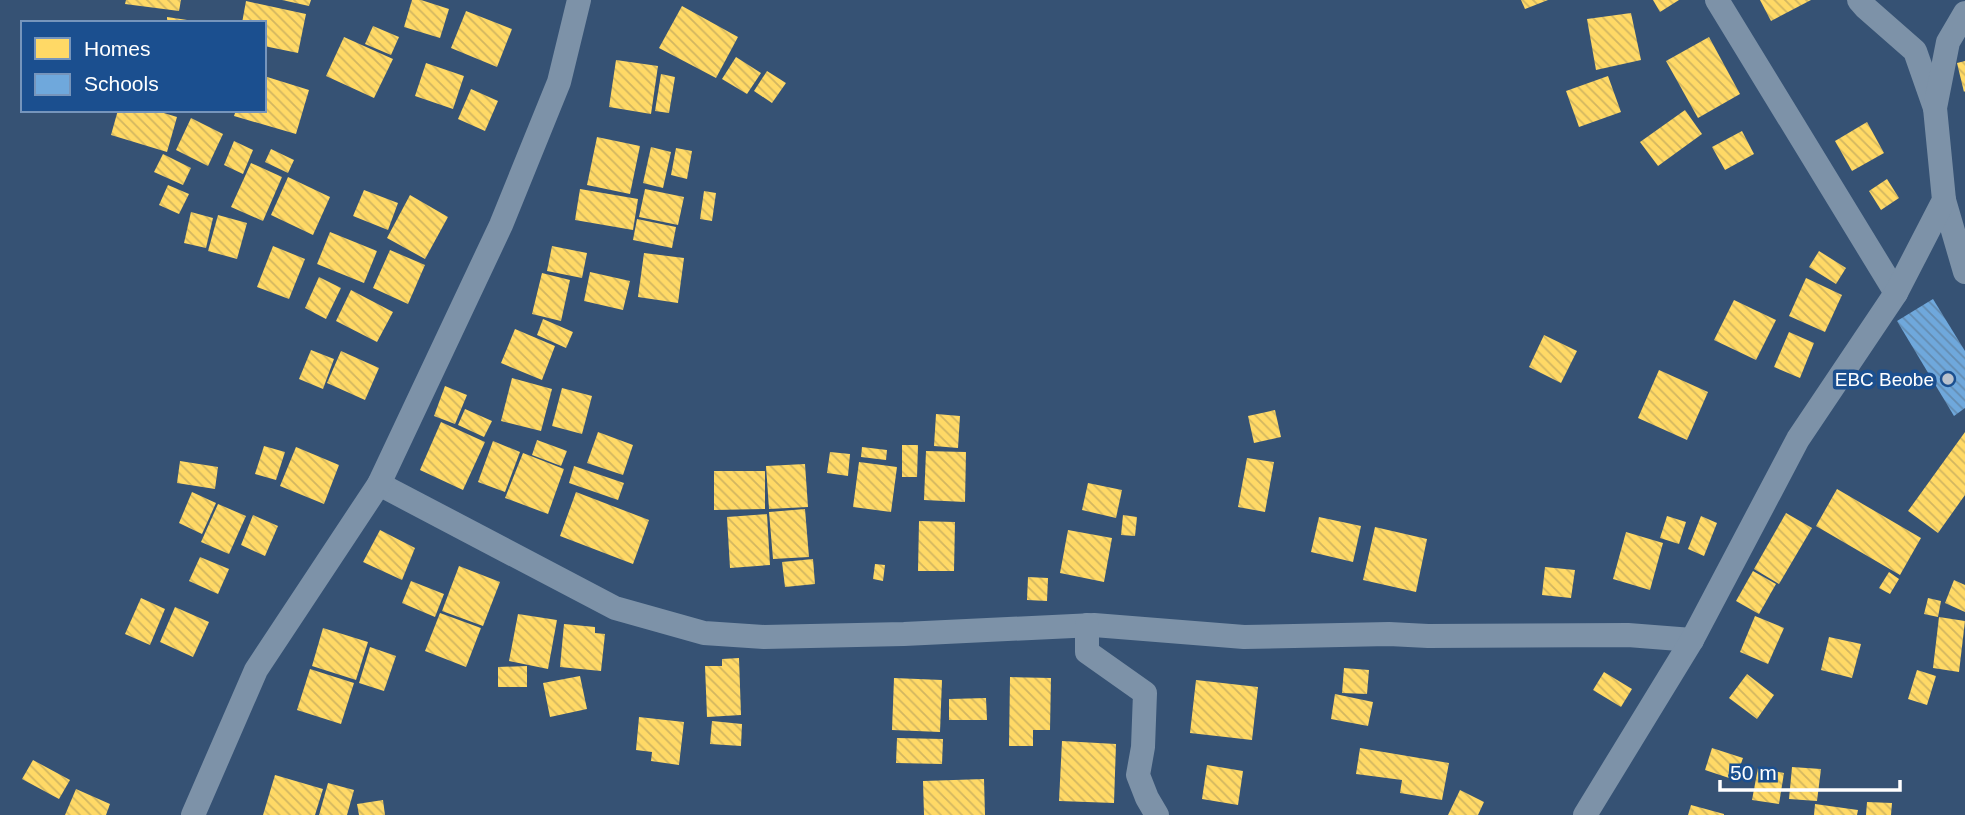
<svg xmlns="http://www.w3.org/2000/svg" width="1965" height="815" viewBox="0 0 1965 815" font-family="Helvetica,sans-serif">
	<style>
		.homes { fill: url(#homes-back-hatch) }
		.schools { fill: url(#schools-back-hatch) }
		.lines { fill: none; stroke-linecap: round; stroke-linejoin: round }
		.street { stroke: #7d92a8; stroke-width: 24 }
		.poi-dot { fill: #b9c2ce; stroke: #1b4f8f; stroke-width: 2.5 }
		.labels { text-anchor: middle; stroke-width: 7; stroke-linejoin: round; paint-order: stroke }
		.poi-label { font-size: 19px; fill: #fff; stroke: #1b4f8f; text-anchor: end }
	</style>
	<defs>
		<pattern id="homes-back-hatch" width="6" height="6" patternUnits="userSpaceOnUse" patternTransform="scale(1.75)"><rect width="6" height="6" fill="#ffd966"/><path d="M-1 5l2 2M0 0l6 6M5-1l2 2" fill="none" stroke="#d2b660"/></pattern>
		<pattern id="schools-back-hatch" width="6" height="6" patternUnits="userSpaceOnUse" patternTransform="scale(1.75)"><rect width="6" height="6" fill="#6fa8dc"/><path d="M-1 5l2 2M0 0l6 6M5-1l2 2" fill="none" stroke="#648cb1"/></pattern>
	</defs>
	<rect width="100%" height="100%" fill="#365274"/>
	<!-- homes -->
	<g class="homes">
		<path d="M126 0H181L179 11 125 4Z"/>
		<path d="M282 0H311L309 6Z"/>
		<path d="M412 0H421L449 9 440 38 404 27Z"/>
		<path d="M1521 0H1548L1525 9Z"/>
		<path d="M1653 0H1679L1660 12Z"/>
		<path d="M1760 0H1811L1771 21Z"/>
		<path d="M246 1 306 14 298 53 264 46V23H242Z"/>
		<path d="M682 6 738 37 716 78 659 48Z"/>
		<path d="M466 11 512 29 497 67 451 48Z"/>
		<path d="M1631 13 1641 60 1596 70 1587 19Z"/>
		<path d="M167 17 194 21V23H167Z"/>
		<path d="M373 26 399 37 391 55 365 44Z"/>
		<path d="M344 37 393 59 374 98 326 76Z"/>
		<path d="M1709 37 1740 94 1698 118 1666 61Z"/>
		<path d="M736 57 761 73 747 94 722 79Z"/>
		<path d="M616 60 658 66 651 114 609 107Z"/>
		<path d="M1965 61V91L1964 92 1957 63Z"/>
		<path d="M426 63 464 76 453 109 415 96Z"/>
		<path d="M767 71 786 83 772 103 754 91Z"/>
		<path d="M661 74 675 77 669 113 655 111Z"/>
		<path d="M264 76 309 90 296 134 234 116 236 110H264Z"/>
		<path d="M1608 76 1621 112 1579 127 1566 91Z"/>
		<path d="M471 89 498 101 485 131 458 119Z"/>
		<path d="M118 110H154L177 117 167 152 111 135Z"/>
		<path d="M1685 110 1702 134 1658 166 1640 142Z"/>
		<path d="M191 118 223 134 208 166 176 150Z"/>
		<path d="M1867 122 1884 153 1852 171 1835 141Z"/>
		<path d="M1742 131 1754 154 1725 170 1712 147Z"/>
		<path d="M597 137 640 146 630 194 587 185Z"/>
		<path d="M234 141 253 150 243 174 224 165Z"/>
		<path d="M651 147 671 152 663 188 643 183Z"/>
		<path d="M676 148 692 151 687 179 671 175Z"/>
		<path d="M271 149 294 160 288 173 265 162Z"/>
		<path d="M163 154 191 168 183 185 154 172Z"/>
		<path d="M251 163 282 177 263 221 231 207Z"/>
		<path d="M288 177 330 197 313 235 271 215Z"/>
		<path d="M1887 179 1899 198 1881 210 1869 191Z"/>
		<path d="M168 185 189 194 179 214 159 205Z"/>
		<path d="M580 189 638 199 633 230 575 220Z"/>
		<path d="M645 189 684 197 678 225 639 217Z"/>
		<path d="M364 190 398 203 388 230 353 216Z"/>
		<path d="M704 191 716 193 712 221 700 219Z"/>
		<path d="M410 195 448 217 425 259 387 238Z"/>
		<path d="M191 212 213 218 206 248 184 243Z"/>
		<path d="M218 215 247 223 237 259 208 251Z"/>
		<path d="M637 219 676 227 672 248 633 240Z"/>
		<path d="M330 232 377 251 364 283 317 264Z"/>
		<path d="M273 246 305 259 289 299 257 287Z"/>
		<path d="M552 246 587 253 582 278 547 271Z"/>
		<path d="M390 250 425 265 408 304 373 288Z"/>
		<path d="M1819 251 1846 268 1836 284 1809 267Z"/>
		<path d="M644 253 684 258 678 303 638 297Z"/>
		<path d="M590 272 630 281 623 310 584 301Z"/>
		<path d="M542 273 570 280 561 321 532 314Z"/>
		<path d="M319 277 341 288 326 319 305 308Z"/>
		<path d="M1806 278 1842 295 1825 332 1789 316Z"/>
		<path d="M351 290 393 312 377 342 336 321Z"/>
		<path d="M1734 300 1776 320 1756 360 1714 340Z"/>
		<path d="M543 319 573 332 566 348 537 335Z"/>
		<path d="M515 329 555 346 542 380 501 363Z"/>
		<path d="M1789 332 1814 343 1800 378 1774 367Z"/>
		<path d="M1544 335 1577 351 1561 383 1529 367Z"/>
		<path d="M311 350 334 359 323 389 299 379Z"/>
		<path d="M341 351 379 368 365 400 327 383Z"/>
		<path d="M1659 370 1708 392 1687 440 1638 418Z"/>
		<path d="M512 378 552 389 541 431 501 421Z"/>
		<path d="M445 386 467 395 455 424 434 416Z"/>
		<path d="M562 388 592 396 582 434 552 426Z"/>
		<path d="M465 409 492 421 484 437 458 425Z"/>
		<path d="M1275 410 1281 437 1254 443 1248 416Z"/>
		<path d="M936 414 960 416 958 448 934 446Z"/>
		<path d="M441 422 485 442 463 490 420 470Z"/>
		<path d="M598 432 633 445 623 475 587 463Z"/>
		<path d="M1965 432V495L1938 533 1908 511Z"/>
		<path d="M537 440 567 451 561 466 532 455Z"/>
		<path d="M493 441 520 452 505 492 478 482Z"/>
		<path d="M902 445H918L917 477H902Z"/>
		<path d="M264 446 285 452 276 480 255 474Z"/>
		<path d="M296 447 339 465 324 504 280 486Z"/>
		<path d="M862 447 887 450 886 460 861 457Z"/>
		<path d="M926 451 966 452 965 502 924 500Z"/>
		<path d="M830 452 850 454 848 476 827 473Z"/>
		<path d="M523 453 564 469 548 514 505 498Z"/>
		<path d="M1247 458 1274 462 1265 512 1238 507Z"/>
		<path d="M180 461 218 467 215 489 177 483Z"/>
		<path d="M859 462 897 467 891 512 853 507Z"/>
		<path d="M805 464 808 507 769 509 766 466Z"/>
		<path d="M574 466 624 483 618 500 569 483Z"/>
		<path d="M714 471H765V509L714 510Z"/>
		<path d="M1088 483 1122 490 1116 518 1082 510Z"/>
		<path d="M1837 489 1921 538 1900 575 1816 526Z"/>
		<path d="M192 492 216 503 202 534 179 523Z"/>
		<path d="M576 492 649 520 633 564 560 536Z"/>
		<path d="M218 504 246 516 229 554 201 542Z"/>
		<path d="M805 509 809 557 773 559 769 512Z"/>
		<path d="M1786 513 1812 528 1779 584 1754 569Z"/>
		<path d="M767 514 770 565 730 568 727 517Z"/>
		<path d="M253 515 278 526 265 556 241 545Z"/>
		<path d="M1123 515 1137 517 1135 536 1121 535Z"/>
		<path d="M1667 516 1686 522 1679 544 1660 538Z"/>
		<path d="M1701 516 1717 523 1704 556 1688 549Z"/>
		<path d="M1319 517 1361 526 1353 562 1311 552Z"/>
		<path d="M919 521 955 522 954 571H918Z"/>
		<path d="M1375 527 1427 539 1416 592 1363 580Z"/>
		<path d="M380 530 415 548 402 580 363 562Z"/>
		<path d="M1068 530 1112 538 1104 582 1060 573Z"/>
		<path d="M1626 532 1663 543 1650 590 1613 579Z"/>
		<path d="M200 557 229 569 218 594 189 581Z"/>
		<path d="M813 559 815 584 785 587 782 562Z"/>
		<path d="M875 564 885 565 883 581 873 579Z"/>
		<path d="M459 566 500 582 483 626 442 611Z"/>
		<path d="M1545 567 1575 570 1571 598 1542 595Z"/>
		<path d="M1753 571 1776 584 1759 614 1736 601Z"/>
		<path d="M1889 572 1899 579 1890 594 1879 588Z"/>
		<path d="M1028 577 1048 578 1047 601 1027 600Z"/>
		<path d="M1954 580 1965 585V612L1945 603Z"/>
		<path d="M411 581 444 594 435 617 402 603Z"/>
		<path d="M141 598 165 609 150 645 125 634Z"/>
		<path d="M1928 598 1941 601 1938 617 1924 614Z"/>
		<path d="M175 607 209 622 193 657 160 642Z"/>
		<path d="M440 613 481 628 466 667 425 651Z"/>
		<path d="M518 614 557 620 548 669 509 661Z"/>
		<path d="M1755 616 1784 628 1768 664 1740 652Z"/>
		<path d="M1939 617 1965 621 1959 672 1933 668Z"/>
		<path d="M564 624 595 627V633L605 634 601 671 560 667Z"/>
		<path d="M323 628 368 642 356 680 312 666Z"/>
		<path d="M1829 637 1861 644 1852 678 1821 670Z"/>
		<path d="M370 647 396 656 384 691 359 683Z"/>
		<path d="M739 658 741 715 707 717 705 666H722V659Z"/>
		<path d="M527 666V687H498V667Z"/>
		<path d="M1344 668 1369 670 1367 694 1342 693Z"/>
		<path d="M310 669 354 683 341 724 297 710Z"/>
		<path d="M1917 670 1936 676 1927 705 1908 699Z"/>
		<path d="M1604 672 1632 689 1621 707 1593 690Z"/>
		<path d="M1747 674 1774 695 1757 719 1729 698Z"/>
		<path d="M580 676 587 709 550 717 543 683Z"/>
		<path d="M1010 677 1051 678 1050 730H1033V746H1009Z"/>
		<path d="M894 678 942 680 940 732 892 730Z"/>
		<path d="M1196 680 1258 687 1252 740 1190 733Z"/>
		<path d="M1335 694 1373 702 1368 726 1331 719Z"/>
		<path d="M986 698 987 720H949V699Z"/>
		<path d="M639 717 684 722 679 765 651 761 652 752 636 750Z"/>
		<path d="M712 721 742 724 741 746 710 744Z"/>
		<path d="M897 738 943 739 942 764 896 763Z"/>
		<path d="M1062 741 1116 744 1114 803 1059 801Z"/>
		<path d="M1360 748 1449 763 1442 800 1400 793 1402 780 1356 774Z"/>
		<path d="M1712 748 1743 758 1735 780 1705 770Z"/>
		<path d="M33 760 70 780 59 799 22 779Z"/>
		<path d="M1207 765 1243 771 1238 805 1202 799Z"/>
		<path d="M1792 767 1821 769 1817 801 1789 799Z"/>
		<path d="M1758 768 1784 773 1779 804 1752 800Z"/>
		<path d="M275 775 323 789 315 815H263Z"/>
		<path d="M984 779 985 815H924L923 781Z"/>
		<path d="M328 783 354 790 347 815H319Z"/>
		<path d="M76 789 110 804 106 815H65Z"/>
		<path d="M1460 790 1484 802 1478 815H1448Z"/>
		<path d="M383 800 385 815H359L357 804Z"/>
		<path d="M1867 802 1892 803 1891 815H1866Z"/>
		<path d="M1815 804 1858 810 1857 815H1814Z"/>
		<path d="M1691 805 1724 814V815H1688Z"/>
	</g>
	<!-- schools -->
	<path class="schools" d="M1933 299 1965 351V408L1954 416 1897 321Z"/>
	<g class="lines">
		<!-- street -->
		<g class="street">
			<path d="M1717 0 1896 293"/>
			<path d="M1859 0 1866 8 1915 51 1935 108"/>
			<path d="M1944 200 1965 272"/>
			<path d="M379 484 615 608 704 633 764 637 904 634 1094 625 1244 637 1389 634 1428 636 1628 635 1692 640"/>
			<path d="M1087 625V652L1145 693 1143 747 1138 775 1147 798 1157 815"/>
			<path d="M193 815 256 670 379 484 501 225 559 82 579 0"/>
			<path d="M1585 815 1692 640 1798 439 1896 293 1944 200 1935 108 1948 42 1965 13"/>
		</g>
	</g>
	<!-- markers -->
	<circle class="poi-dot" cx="1948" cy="379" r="7"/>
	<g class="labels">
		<!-- poi labels -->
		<g class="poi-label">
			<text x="1934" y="386">EBC Beobe</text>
		</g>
	</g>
	<!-- legend -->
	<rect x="21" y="21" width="245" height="91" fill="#1b4f8f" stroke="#7695bc" stroke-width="2"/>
	<rect x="35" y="38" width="35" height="21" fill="#ffd966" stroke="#7695bc" stroke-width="2"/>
	<text x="84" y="56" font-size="21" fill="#ffffff">Homes</text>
	<rect x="35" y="74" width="35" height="21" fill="#6fa8dc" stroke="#7695bc" stroke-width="2"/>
	<text x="84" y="91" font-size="21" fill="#ffffff">Schools</text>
	<!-- scale -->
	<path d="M1720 780v10h180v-10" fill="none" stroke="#ffffff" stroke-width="3.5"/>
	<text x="1730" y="780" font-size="21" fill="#ffffff" stroke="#1b4f8f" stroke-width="5" paint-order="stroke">50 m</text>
</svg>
